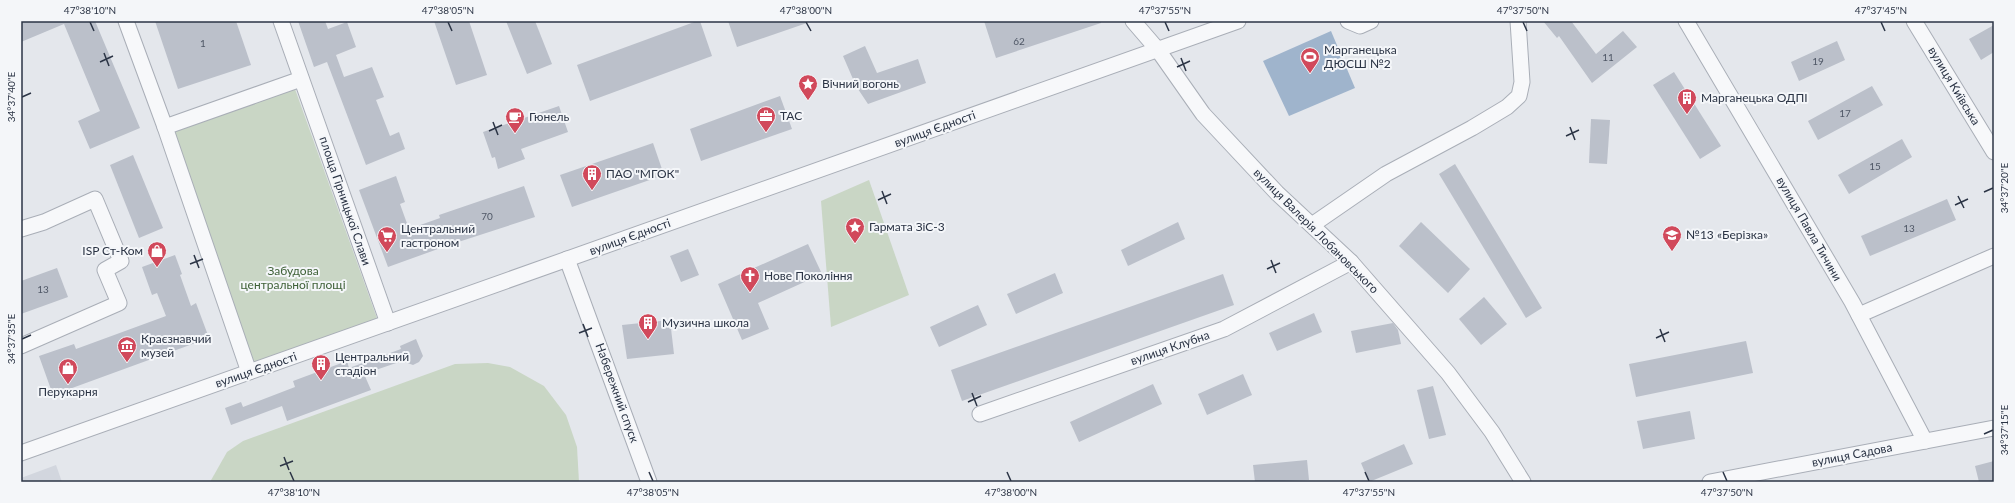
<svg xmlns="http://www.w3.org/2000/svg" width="2015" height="503" viewBox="0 0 2015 503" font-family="Lato,sans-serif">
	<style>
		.built { fill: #d2d6de }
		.green { fill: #c9d6c5 }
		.water { fill: #9fb4cc }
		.building { fill: #bbc0ca }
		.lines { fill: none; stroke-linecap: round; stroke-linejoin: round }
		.minor-casing { stroke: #a9aeb7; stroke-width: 17 }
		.minor { stroke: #f7f8fa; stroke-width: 15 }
		.ticks { fill: none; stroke: #2b3445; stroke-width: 1.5 }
		.labels { text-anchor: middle; stroke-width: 4; stroke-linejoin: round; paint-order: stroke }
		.number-label { font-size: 10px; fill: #4f5766 }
		.poi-label { font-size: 12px; fill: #2b3445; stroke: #f4f6f9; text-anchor: start }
		.street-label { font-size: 12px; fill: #2b3445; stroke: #f4f6f9 }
		.park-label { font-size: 12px; fill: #3f6138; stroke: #f4f6f9 }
		.neatline { fill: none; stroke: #2b3445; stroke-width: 1.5 }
		.ticks-label { font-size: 10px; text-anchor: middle; fill: #2b3445 }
	</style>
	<rect width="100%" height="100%" fill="#e4e7ec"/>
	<!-- built -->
	<path class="built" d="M56 465 62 482H21V478Z"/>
	<!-- green -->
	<g class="green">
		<path d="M295 89 378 321 253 362 172 131Z"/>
		<path d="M869 180 909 295 831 327 821 201Z"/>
		<path d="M488 363 510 367 544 386 566 415 577 447 579 482H210L227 452 243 441 455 364Z"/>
	</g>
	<!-- water -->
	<path class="water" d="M1331 31 1355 88 1289 116 1263 61Z"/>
	<!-- building -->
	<g class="building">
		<path d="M21 21H95L140 128 90 149 78 121 100 111 64 24 21 42Z"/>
		<path d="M155 21H236L251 65 178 89Z"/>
		<path d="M298 21H325L328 29 347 22 356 47 336 55 344 77 372 67 384 97 376 100 390 136 399 132 405 149 366 165 327 62 314 67Z"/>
		<path d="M434 21H469L487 75 456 85Z"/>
		<path d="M506 21H535L552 64 527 74Z"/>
		<path d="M697 21H700L712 56 590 101 577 65Z"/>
		<path d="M728 21H807V23L737 47Z"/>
		<path d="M984 21H1101V23L996 58Z"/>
		<path d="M1543 21H1571L1596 54 1623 31 1637 47 1592 83 1559 36 1557 38Z"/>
		<path d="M1994 25V52L1981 60 1969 39Z"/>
		<path d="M1837 41 1845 60 1799 81 1791 62Z"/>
		<path d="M865 46 877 73 918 59 926 83 868 104 856 86 843 56Z"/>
		<path d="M1674 72 1721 146 1700 159 1653 85Z"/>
		<path d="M1872 86 1883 105 1818 140 1808 121Z"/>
		<path d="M780 96 792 129 701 161 690 129Z"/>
		<path d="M559 106 568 132 521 149 525 159 498 169 495 157 492 158 483 132Z"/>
		<path d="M1591 119 1610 120 1607 164 1589 163Z"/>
		<path d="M1902 139 1912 157 1849 194 1838 175Z"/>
		<path d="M653 143 664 175 572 207 560 175Z"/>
		<path d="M133 155 163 228 139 238 110 165Z"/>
		<path d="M1455 164 1542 308 1526 318 1439 174Z"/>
		<path d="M396 176 405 202 400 204 409 229 440 218 439 215 524 186 535 217 449 245 388 267 359 190Z"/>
		<path d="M1947 199 1956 220 1870 256 1861 236Z"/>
		<path d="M1178 222 1185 239 1128 266 1121 250Z"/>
		<path d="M1421 222 1470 269 1448 293 1399 246Z"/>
		<path d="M808 244 822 274 758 303 769 329 742 340 718 284Z"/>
		<path d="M688 249 699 275 681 282 670 256Z"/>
		<path d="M175 255 182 274 180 275 191 306 196 303 209 338 53 395 39 356 74 344 76 349 166 316 157 293 152 295 142 267Z"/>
		<path d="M57 268 68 297 21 314V281Z"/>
		<path d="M1055 273 1063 293 1016 314 1007 294Z"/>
		<path d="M1223 274 1234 305 962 401 951 370Z"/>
		<path d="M1484 297 1507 324 1481 345 1459 319Z"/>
		<path d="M978 305 987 325 939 347 930 327Z"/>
		<path d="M1314 313 1322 332 1277 351 1269 333Z"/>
		<path d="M670 320 674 354 627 359 622 325Z"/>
		<path d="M1393 323 1398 330 1401 344 1356 353 1351 331Z"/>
		<path d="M416 339 423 356 419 362 413 365 402 361 364 374 371 390 287 421 282 406 231 425 225 408 241 402 243 407 295 387 293 381 347 361 349 368 401 349 400 346Z"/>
		<path d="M1746 341 1753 373 1636 397 1629 364Z"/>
		<path d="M1243 374 1252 395 1207 415 1198 394Z"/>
		<path d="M1153 384 1162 404 1079 442 1070 422Z"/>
		<path d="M1433 386 1446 435 1429 439 1417 390Z"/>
		<path d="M1690 411 1695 439 1643 449 1637 421Z"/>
		<path d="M1404 444 1413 464 1369 482 1361 463Z"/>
		<path d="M1307 460 1309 480 1255 482 1253 465Z"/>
		<path d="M1994 461V482H1979L1975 466Z"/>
	</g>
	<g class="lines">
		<!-- minor casing -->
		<g class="minor-casing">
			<g id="minor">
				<path d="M126 21 165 127 249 372"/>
				<path d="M281 21 388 323"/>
				<path d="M1133 21 1158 50 1203 114 1277 193 1351 262 1448 373 1492 432 1523 482"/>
				<path d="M1348 21 1360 26 1371 21"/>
				<path d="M1686 21 1852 302 1925 441"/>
				<path d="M1914 21 1994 152"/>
				<path d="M165 127 301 79"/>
				<path d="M1312 225 1386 174 1472 128 1507 107 1519 96 1522 82 1518 21"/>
				<path d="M21 229 44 222 95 199 121 261 105 270 119 303 21 346"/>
				<path d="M567 259 649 482"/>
				<path d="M1859 315 1994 256"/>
				<path d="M980 414 1224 329 1351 262"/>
				<path d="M21 453 1238 21"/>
				<path d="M1710 482 1994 428"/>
			</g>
		</g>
		<!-- minor -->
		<use href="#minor" class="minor"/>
	</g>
	<!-- ticks -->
	<path class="ticks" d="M90 22 94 31M448 22 452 31M806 22 811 31M1165 22 1169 31M1523 22 1527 31M1881 22 1885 31M104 53 109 66M1181 58 1186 71M100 62 113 56M1177 67 1190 61M22 97 31 93M493 122 498 135M1570 127 1575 140M489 131 502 125M1566 136 1579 130M882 191 887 204M1984 192 1993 188M1958 196 1964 208M878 200 891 194M1955 205 1968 199M194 255 199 268M1271 260 1276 273M190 264 203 259M1267 269 1280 263M583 324 588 337M1660 329 1665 342M579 333 592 328M1656 338 1669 332M22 339 31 335M972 393 977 406M968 402 981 396M1984 434 1993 430M284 457 289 470M280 466 293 461M290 472 294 481M649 472 653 481M1007 472 1011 481M1365 472 1369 481M1723 472 1727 481"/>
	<!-- icons -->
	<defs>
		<g id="stadium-pin" transform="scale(1)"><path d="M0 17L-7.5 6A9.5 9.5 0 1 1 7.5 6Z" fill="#d1495b" stroke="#f4f6f9"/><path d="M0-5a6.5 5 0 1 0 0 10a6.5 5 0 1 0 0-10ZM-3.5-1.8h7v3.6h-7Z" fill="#fff"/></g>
		<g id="sight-pin" transform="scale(1)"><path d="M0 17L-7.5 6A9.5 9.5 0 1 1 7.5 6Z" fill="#d1495b" stroke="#f4f6f9"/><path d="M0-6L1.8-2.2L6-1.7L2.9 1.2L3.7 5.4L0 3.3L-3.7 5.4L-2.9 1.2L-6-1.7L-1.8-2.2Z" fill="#fff"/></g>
		<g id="building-pin" transform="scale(1)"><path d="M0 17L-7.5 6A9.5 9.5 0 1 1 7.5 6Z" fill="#d1495b" stroke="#f4f6f9"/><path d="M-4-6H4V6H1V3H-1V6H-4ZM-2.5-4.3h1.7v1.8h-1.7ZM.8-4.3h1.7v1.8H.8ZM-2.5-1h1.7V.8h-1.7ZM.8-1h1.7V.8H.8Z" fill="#fff"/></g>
		<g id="office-pin" transform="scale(1)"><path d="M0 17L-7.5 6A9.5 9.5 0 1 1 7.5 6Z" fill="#d1495b" stroke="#f4f6f9"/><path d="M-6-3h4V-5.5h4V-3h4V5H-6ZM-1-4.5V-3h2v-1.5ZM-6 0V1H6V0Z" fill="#fff"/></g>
		<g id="cafe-pin" transform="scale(1)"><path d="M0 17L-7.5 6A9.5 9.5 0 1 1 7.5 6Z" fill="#d1495b" stroke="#f4f6f9"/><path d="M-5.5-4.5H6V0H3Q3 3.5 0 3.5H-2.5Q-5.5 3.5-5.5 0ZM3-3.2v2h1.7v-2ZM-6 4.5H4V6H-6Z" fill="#fff"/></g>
		<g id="school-pin" transform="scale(1)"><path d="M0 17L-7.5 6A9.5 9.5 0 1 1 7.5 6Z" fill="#d1495b" stroke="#f4f6f9"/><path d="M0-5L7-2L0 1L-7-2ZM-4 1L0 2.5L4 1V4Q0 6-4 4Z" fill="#fff"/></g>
		<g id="supermarket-pin" transform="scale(1)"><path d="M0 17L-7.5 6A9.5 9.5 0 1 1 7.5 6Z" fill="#d1495b" stroke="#f4f6f9"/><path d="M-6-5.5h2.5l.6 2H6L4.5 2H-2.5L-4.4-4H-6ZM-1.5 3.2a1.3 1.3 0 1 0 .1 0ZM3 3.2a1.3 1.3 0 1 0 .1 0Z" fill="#fff"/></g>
		<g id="shop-pin" transform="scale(1)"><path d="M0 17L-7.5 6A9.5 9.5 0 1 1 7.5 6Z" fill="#d1495b" stroke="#f4f6f9"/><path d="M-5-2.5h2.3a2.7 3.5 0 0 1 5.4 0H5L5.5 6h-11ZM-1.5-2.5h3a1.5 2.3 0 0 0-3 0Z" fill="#fff"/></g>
		<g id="church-pin" transform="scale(1)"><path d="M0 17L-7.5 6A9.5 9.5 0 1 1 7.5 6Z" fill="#d1495b" stroke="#f4f6f9"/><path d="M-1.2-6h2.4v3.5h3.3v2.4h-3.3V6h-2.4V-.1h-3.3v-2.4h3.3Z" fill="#fff"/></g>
		<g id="museum-pin" transform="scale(1)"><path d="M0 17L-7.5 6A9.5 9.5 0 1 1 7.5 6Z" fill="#d1495b" stroke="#f4f6f9"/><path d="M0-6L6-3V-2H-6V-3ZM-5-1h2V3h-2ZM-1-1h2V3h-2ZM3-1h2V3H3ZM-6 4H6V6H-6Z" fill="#fff"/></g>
	</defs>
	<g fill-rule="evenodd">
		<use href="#stadium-pin" x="1310" y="57"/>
		<use href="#sight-pin" x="808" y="84"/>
		<use href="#building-pin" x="1687" y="98"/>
		<use href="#office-pin" x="766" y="116"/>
		<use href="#cafe-pin" x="515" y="117"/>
		<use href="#building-pin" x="592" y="174"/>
		<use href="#sight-pin" x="855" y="227"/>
		<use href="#school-pin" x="1672" y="235"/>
		<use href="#supermarket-pin" x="387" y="236"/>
		<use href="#shop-pin" x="157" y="251"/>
		<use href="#church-pin" x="750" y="276"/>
		<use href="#building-pin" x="648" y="323"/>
		<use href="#museum-pin" x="127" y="346"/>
		<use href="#building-pin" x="321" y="364"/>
		<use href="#shop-pin" x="68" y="368"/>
	</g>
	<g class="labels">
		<!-- number labels -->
		<g class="number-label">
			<text x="1019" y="45">62</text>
			<text x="203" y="47">1</text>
			<text x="1608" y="61">11</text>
			<text x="1818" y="65">19</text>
			<text x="1845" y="117">17</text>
			<text x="1875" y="170">15</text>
			<text x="487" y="220">70</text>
			<text x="1909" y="232">13</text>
			<text x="43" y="293">13</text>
		</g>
		<!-- poi labels -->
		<g class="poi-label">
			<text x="1324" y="54">Марганецька<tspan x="1324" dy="14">ДЮСШ №2</tspan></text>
			<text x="822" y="88">Вічний вогонь</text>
			<text x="1701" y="102">Марганецька ОДПІ</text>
			<text x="780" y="120">ТАС</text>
			<text x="529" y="121">Гюнель</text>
			<text x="606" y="178">ПАО "МГОК"</text>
			<text x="869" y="231">Гармата ЗіС-3</text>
			<text x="401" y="233">Центральний<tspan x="401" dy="14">гастроном</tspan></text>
			<text x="1686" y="239">№13 «Берізка»</text>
			<text x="143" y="255" text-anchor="end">ISP Ст-Ком</text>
			<text x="764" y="280">Нове Покоління</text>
			<text x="662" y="327">Музична школа</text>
			<text x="141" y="343">Краєзнавчий<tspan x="141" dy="14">музей</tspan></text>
			<text x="335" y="361">Центральний<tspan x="335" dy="14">стадіон</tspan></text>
			<text x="68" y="396" text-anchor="middle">Перукарня</text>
		</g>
		<!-- street labels -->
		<g class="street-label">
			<text transform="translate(1954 86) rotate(59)" y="4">вулиця Київська</text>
			<text transform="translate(935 129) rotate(-20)" y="4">вулиця Єдності</text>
			<text transform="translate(345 201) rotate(71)" y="4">площа Гірницької Слави</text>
			<text transform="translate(1809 229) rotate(60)" y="4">вулиця Павла Тичини</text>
			<text transform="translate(1316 231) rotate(45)" y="4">вулиця Валерія Лобановського</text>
			<text transform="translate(630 237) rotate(-20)" y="4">вулиця Єдності</text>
			<text transform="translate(1170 348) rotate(-19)" y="4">вулиця Клубна</text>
			<text transform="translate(256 370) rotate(-19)" y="4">вулиця Єдності</text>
			<text transform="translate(617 393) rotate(70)" y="4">Набережний спуск</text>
			<text transform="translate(1852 455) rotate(-11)" y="4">вулиця Садова</text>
		</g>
		<!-- park labels -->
		<g class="park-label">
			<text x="293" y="275">Забудова<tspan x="293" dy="14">центральної площі</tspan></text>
		</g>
	</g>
	<!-- border -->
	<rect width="2015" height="503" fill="none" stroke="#f4f6f9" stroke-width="44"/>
	<rect x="22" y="22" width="1971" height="459" class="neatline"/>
	<g class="ticks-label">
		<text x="90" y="14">47°38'10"N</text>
		<text x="448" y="14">47°38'05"N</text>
		<text x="806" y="14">47°38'00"N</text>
		<text x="1165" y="14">47°37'55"N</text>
		<text x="1523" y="14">47°37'50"N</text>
		<text x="1881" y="14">47°37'45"N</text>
		<text transform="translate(11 97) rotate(-90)" y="4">34°37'40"E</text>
		<text transform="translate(2004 188) rotate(-90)" y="4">34°37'20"E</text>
		<text transform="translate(11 339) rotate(-90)" y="4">34°37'35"E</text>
		<text transform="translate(2004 430) rotate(-90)" y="4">34°37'15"E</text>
		<text x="294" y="496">47°38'10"N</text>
		<text x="653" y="496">47°38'05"N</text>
		<text x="1011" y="496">47°38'00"N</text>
		<text x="1369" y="496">47°37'55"N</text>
		<text x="1727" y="496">47°37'50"N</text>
	</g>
</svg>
